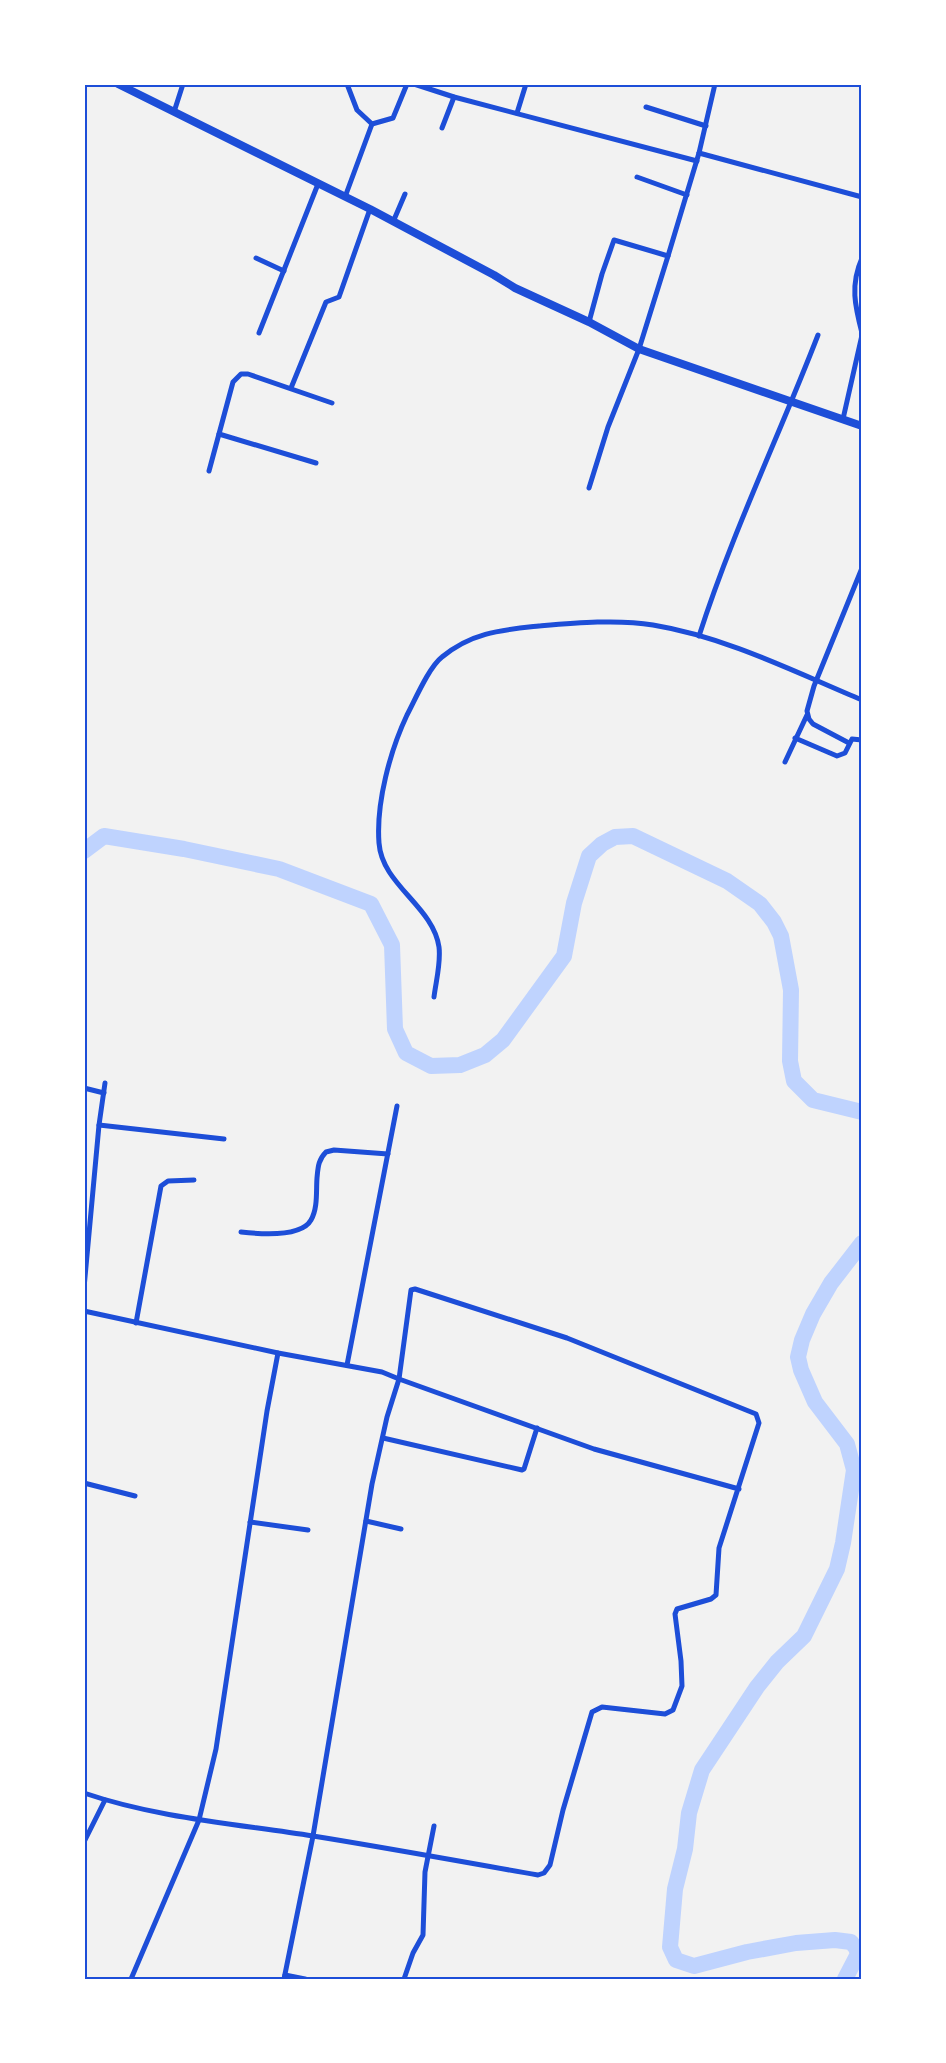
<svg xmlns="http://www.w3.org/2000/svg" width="946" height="2063" font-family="Karla,sans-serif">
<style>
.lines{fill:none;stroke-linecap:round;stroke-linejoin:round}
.river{stroke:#bfd3fe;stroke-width:16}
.minor{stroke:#1d4ed8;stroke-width:5}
.primary{stroke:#1d4ed8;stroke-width:8}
.neatline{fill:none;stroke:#1d4ed8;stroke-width:2}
</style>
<rect width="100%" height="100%" fill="#f2f2f2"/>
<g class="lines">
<g class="river">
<path d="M84,851L104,836L184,849L279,869L371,904L392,945L395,1029L406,1053L431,1066L460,1065L485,1055L503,1040L564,956L574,903L589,856L602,844L615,837L633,836L727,881L760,904L774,922L781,936L791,990L790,1061L794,1081L813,1100L862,1112"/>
<path d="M845,1979L858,1954L856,1948L851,1942L835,1940L796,1943L747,1952L694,1966L676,1960L670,1947L675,1889L685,1849L689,1813L702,1770L757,1687L777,1662L804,1636L837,1569L843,1543L854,1470L847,1444L815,1402L801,1370L798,1357L802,1340L813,1314L831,1283L862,1243"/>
</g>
<g class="minor">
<path d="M414,84L454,97L697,161"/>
<path d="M646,107L706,126"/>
<path d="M174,112L183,84"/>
<path d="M517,113L526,84"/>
<path d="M372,124L393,118L407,84"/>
<path d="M442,128L454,97"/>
<path d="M699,153L862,197"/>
<path d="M637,177L687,195"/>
<path d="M345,197L372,124L357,110L347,84"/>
<path d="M393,222L405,194"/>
<path d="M256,258L284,271"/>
<path d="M862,258C850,285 855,306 862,333"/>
<path d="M589,322L602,274L614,240L668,256"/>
<path d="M259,333L318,184"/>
<path d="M291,388L326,302L339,297L370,209"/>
<path d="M843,419L862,335"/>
<path d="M219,434L316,463"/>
<path d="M209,471L233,382L241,374H248L332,403"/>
<path d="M589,488L608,427L639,349L668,256L699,153L715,84"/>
<path d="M699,636C732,533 779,436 818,335"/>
<path d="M795,738L837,756L845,753L852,739L862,740"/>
<path d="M849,743L813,724L809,719L807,711L814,686L862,568"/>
<path d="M785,762L807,715"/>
<path d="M434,997C436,981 441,963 439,947C433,906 382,885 379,843C376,803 390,751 407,715C415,700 429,667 442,657C472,632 502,630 539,626C574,623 618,619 653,625C726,637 795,672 862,700"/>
<path d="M84,1088L104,1093"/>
<path d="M99,1125L224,1139"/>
<path d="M241,1232C259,1234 301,1238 311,1220C318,1208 316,1191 317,1178C318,1168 318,1160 326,1152L334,1150L388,1154"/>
<path d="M84,1288L99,1125L105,1083"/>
<path d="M84,1311L278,1353L382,1372L399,1379L387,1417L372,1484L313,1836L284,1979"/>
<path d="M136,1323L161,1186L168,1181L194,1180"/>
<path d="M347,1365L397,1106"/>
<path d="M383,1438L522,1470L524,1469L537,1428"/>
<path d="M84,1483L135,1496"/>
<path d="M366,1521L401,1529"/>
<path d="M250,1522L308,1530"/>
<path d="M84,1793C157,1818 237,1824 313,1836C388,1848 463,1862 538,1875L544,1873L550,1865L563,1810L592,1712L602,1707L665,1714L673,1710L682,1686L681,1661L675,1614L677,1609L711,1599L716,1595L719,1548L759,1423L756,1414L567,1338L415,1289L411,1290L399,1379L594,1449L739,1489"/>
<path d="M84,1842L105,1800"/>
<path d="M285,1975L305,1979"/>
<path d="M131,1979L199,1820L216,1749L267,1411L278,1353"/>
<path d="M404,1979L413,1953L423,1935L425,1872L434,1826"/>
</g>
<path class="primary" d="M118,84L370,209L494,275L515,288L589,322L639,349L862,426"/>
</g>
<rect width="946" height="2063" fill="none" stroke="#ffffff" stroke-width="171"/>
<rect x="86" y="86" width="774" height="1892" class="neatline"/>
</svg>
